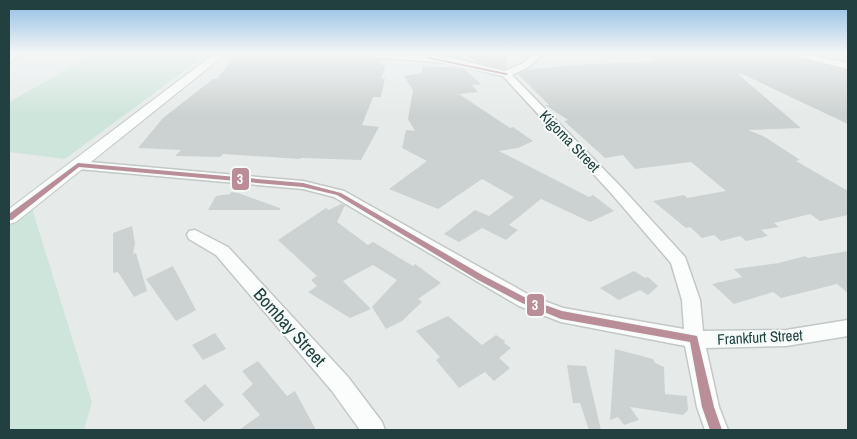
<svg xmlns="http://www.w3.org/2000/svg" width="857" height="439" font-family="'Archivo Narrow',sans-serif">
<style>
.green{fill:#cee5db}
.building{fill:#ccd2d1}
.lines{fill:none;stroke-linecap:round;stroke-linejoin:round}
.minor-casing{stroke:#c3c8c7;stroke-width:3}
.tertiary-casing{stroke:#c3c8c7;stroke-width:2}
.minor{fill:#fbfcfc;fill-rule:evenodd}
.tertiary{fill:#fbfcfc;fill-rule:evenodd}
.bus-1-casing{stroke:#f4faf8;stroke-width:3}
.bus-1{fill:#b98e98;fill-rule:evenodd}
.labels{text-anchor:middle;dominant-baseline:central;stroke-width:4;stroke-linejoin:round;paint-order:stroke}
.street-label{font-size:15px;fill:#21403f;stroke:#f4faf8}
.near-street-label{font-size:18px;fill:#21403f;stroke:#f4faf8}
.line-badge{stroke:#f4faf8;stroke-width:2}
.badge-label{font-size:14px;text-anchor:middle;font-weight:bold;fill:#fff}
</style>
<rect width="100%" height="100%" fill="#e6ebea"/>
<g class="green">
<path d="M96,53H208L65,159L9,152V102Z"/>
<path d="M30,202L92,402L84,430H9V218Z"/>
</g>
<g class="building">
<path d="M463,53H507V68L505,69L477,62Z"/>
<path d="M642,53H781L848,71V124L740,73L739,75L801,128L748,130L765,137L800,160L796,161L848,191V215L820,221L810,214L774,223L779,227L761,230L768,236L746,241L740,236L721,241L714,235L702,238L690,227L686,228L653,201L684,195L687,198L726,191L691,162L635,169L623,155L605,158L564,121L568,120L545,105H549L518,74L527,70L571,65L657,61Z"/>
<path d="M240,55H273L272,56L296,58L320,55L343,56L381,60L380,65H386L381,79L385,78L381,97H373L362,125L379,127L361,160L301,158L300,159L223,154L220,157L175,156L181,150L138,148L163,118L213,79H217L233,59H237Z"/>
<path d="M422,66L463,68L481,84L472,85L478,92L459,94L510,128L513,127L533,141L518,148L499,151L589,197L593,195L614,211L590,222L541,199L509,225L518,230L506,240L482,228L459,242L444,234L475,210L489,216L514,197L482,179L438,209L389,189L427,161L402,148L406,130L415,131L408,119L413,90L404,76L422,73Z"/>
<path d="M231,192L238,193L280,208V210H208L216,196L230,194Z"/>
<path d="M341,204L345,205L337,222L368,245L373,242L413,266L415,264L441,283L418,299L422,302L402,321L386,329L372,307L397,280L373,265L343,281L371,309L350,318L308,292L317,286L311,280L317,276L278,240L326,208L329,210Z"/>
<path d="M132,226L135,243L133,254L136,253L147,291L134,297L118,272L113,273V233Z"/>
<path d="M848,251V293L837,284L781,298L773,292L734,304L712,284L742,277L734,269L779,263L805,256L808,258Z"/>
<path d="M173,266L196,310L176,321L146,279Z"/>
<path d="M634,271L645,278L648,277L658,286L648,295L640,290L619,300L600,288Z"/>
<path d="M448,316L482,345L496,335L505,341L504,343L511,348L499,358L510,368L494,381L485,372L459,388L436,360L440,357L416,331Z"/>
<path d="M215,333L226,349L203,360L192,345Z"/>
<path d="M615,349L653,359L655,363L664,367L665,394L687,396L688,410L683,415L630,407L639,420L624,425L618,417L610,420Z"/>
<path d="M258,361L287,396L295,391L316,430H239L260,415L242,394L253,384L242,371Z"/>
<path d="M567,365L586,366L601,430H589L580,403H573Z"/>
<path d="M205,384L224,405L204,422L184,401Z"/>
</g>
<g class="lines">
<defs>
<g id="minor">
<path d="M14,53H25L9,62V56Z"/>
<path d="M354,53H393L449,57L505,71L523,63L535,53H544L529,67L512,75L621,187L685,257L700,300L703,331L786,330L848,320V336L786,346L706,348L719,407L728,430H705L697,407L685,346L561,322L519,306L334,197L303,189L78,169L72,165L78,161L303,181L344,191L531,296L563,308L684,329L682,300L671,263L611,193L503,76L449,63L358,56Z"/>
<path d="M783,53H800L848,63V69Z"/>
<path d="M195,230L228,247L348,377L382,422L385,430H360L332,391L216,255L189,239L187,235L189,231Z"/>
</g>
<path id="tertiary" d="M215,53H227L16,222L9,224V209Z"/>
</defs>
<use href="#minor" class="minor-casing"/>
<use href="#tertiary" class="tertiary-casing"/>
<use href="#minor" class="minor"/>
<use href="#tertiary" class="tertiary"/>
<defs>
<g id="bus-1">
<path d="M428,57L506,73L508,74L506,75L430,59H428Z"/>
<path d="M78,163L303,183L341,193L484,276L528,299L562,311L697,336L714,407L722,430H710L702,407L690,342L561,319L522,303L478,280L337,195L303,187L79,167L12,220H9V214Z"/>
</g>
</defs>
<use href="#bus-1" class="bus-1-casing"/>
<use href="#bus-1" class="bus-1"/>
</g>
<linearGradient id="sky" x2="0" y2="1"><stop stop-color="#8dbce3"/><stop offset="0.46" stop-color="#f4f6f6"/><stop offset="1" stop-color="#f4f6f6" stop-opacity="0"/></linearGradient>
<rect width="857" height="115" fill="url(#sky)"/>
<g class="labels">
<g class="street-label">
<text transform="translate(570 141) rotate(46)">Kigoma Street</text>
<text transform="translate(760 337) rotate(-3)">Frankfurt Street</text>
</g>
<g class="near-street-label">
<text transform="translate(290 327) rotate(48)">Bombay Street</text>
</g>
</g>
<g class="line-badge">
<rect x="231" y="167" width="19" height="24" rx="5" fill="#b98e98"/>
<rect x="526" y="293" width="19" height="24" rx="5" fill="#b98e98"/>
</g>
<g class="badge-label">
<text x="240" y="184">3</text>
<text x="535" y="310">3</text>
</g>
<rect width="857" height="439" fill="none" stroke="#21403f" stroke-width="20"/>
</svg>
